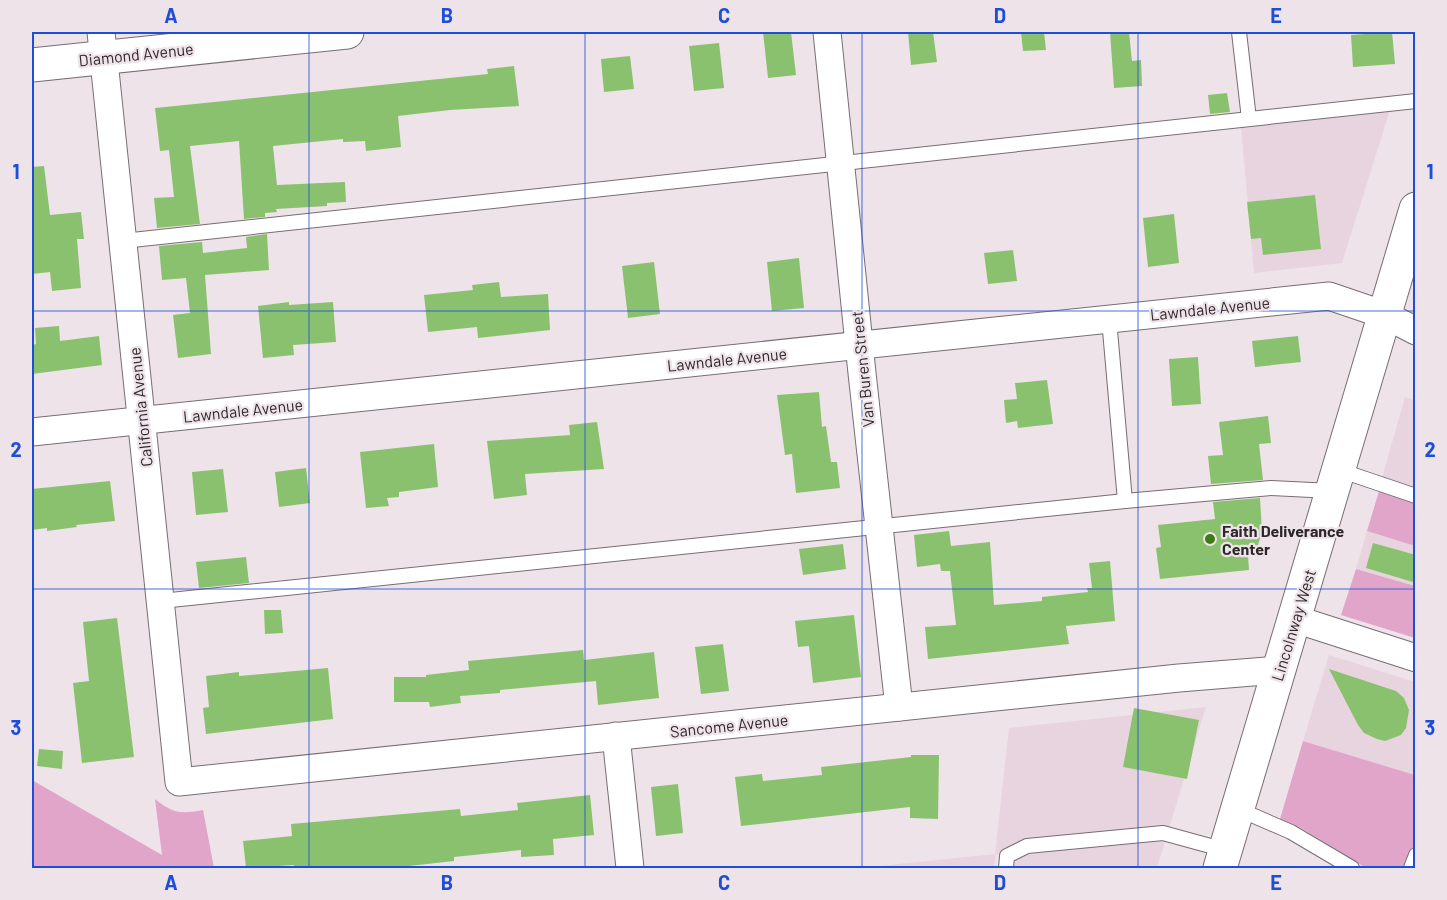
<svg xmlns="http://www.w3.org/2000/svg" width="1447" height="900" font-family="Barlow,sans-serif">
<style>
.built{fill:#e7d4df}
.green{fill:#e2a5ca}
.building{fill:#8ac16e}
.lines{fill:none;stroke-linecap:round;stroke-linejoin:round}
.lane-casing{stroke:#776d73;stroke-width:16}
.street-casing{stroke:#776d73;stroke-width:29}
.secondary-casing{stroke:#776d73;stroke-width:35}
.primary-casing{stroke:#776d73;stroke-width:35}
.lane{stroke:#fff;stroke-width:14}
.street{stroke:#fff;stroke-width:27}
.secondary{stroke:#fff;stroke-width:33}
.primary{stroke:#fff;stroke-width:33}
.grid{fill:none;stroke:#1d4ed8;stroke-width:1.5;stroke-opacity:0.55}
.poi-dot{fill:#407b15;stroke:#efe3ea;stroke-width:2}
.labels{text-anchor:middle;dominant-baseline:central;stroke-width:4.5;stroke-linejoin:round;paint-order:stroke}
.street-label{font-size:16px;fill:#2c282a;stroke:#efe3ea}
.poi-label{font-size:16px;font-weight:bold;fill:#2c282a;stroke:#efe3ea;text-anchor:start}
.neatline{fill:none;stroke:#1d4ed8;stroke-width:2}
.grid-label{font-size:20px;text-anchor:middle;font-weight:bold;fill:#1d4ed8}
</style>
<rect width="100%" height="100%" fill="#efe3ea"/>
<g class="built">
<path d="M1390,110L1342,263L1254,273L1241,127Z"/>
<path d="M1405,397L1415,400V489L1382,478Z"/>
<path d="M1367,531L1415,546V586L1356,569Z"/>
<path d="M1329,655L1415,682V775L1303,741Z"/>
<path d="M1206,707L1157,868H1012L1014,857L996,854L994,868H859L995,854L1009,728Z"/>
</g>
<g class="green">
<path d="M1379,491L1415,501V546L1367,531Z"/>
<path d="M1356,569L1415,586V638L1341,615Z"/>
<path d="M1303,741L1415,775V861L1402,868H1366L1301,828L1280,819Z"/>
<path d="M32,780L162,855L155,799C174,814 180,814 203,810L214,868H32Z"/>
</g>
<g class="building">
<path d="M763,32H791L796,75L768,78Z"/>
<path d="M908,32H933L937,62L911,65Z"/>
<path d="M1021,32H1044L1046,50L1023,51Z"/>
<path d="M1110,32H1129L1132,61L1141,60L1142,86L1114,88Z"/>
<path d="M1392,32L1395,64L1353,67L1351,35Z"/>
<path d="M719,43L724,88L694,91L689,46Z"/>
<path d="M630,56L634,89L604,92L601,59Z"/>
<path d="M514,66L519,106L450,110L398,116L401,147L366,151L365,141L343,142V139L273,146L277,185L345,182L346,202L327,203V206L276,209L277,212L265,213V217L244,219L239,141L190,146L200,224L157,228L154,198L174,197L169,150L160,151L155,108L488,74L487,69Z"/>
<path d="M1227,93L1230,112L1210,114L1208,95Z"/>
<path d="M44,166L50,215L81,212L84,239H77L81,288L52,291L50,272L32,274V167Z"/>
<path d="M1315,195L1321,249L1263,255L1261,238L1251,239L1247,202Z"/>
<path d="M1174,214L1179,263L1148,267L1143,218Z"/>
<path d="M267,234L269,270L205,275L211,354L178,358L173,315L190,313L186,278L162,280L159,246L202,242L203,253L247,248L246,237Z"/>
<path d="M1013,250L1017,281L988,284L984,253Z"/>
<path d="M799,258L804,308L772,311L767,262Z"/>
<path d="M654,262L660,314L628,318L622,266Z"/>
<path d="M499,282L501,297L548,294L550,330L478,338L477,327L428,332L424,295L473,290L472,285Z"/>
<path d="M289,302V305L333,302L336,342L293,345L294,355L263,358L258,306Z"/>
<path d="M59,326L60,341L99,336L102,365L32,374V345L36,344L35,328Z"/>
<path d="M1298,336L1301,362L1255,367L1252,341Z"/>
<path d="M1198,357L1201,404L1172,406L1169,359Z"/>
<path d="M1047,380L1053,424L1018,428L1017,421L1006,423L1004,400L1017,399L1015,383Z"/>
<path d="M819,392L822,427L826,426L831,462H837L840,488L796,493L792,454L785,455L777,395Z"/>
<path d="M1268,416L1271,443L1259,444L1263,480L1211,484L1208,456L1223,455L1219,422Z"/>
<path d="M597,422L604,469L525,474L527,495L494,499L487,441L570,435L569,425Z"/>
<path d="M434,444L438,487L399,492V497L387,498L389,506L366,508L360,452Z"/>
<path d="M306,468L310,503L279,507L275,472Z"/>
<path d="M223,469L228,512L196,515L192,472Z"/>
<path d="M110,481L115,521L76,525L77,527L47,531V528L32,530V489Z"/>
<path d="M1260,498L1262,532L1255,555H1248L1249,570L1160,579L1156,548L1161,547L1158,525L1215,519L1213,502Z"/>
<path d="M949,531L951,546L990,542L994,605L1042,601V597L1088,592L1087,588H1092L1089,563L1110,561L1115,621L1066,626L1069,644L928,659L925,627L956,625L950,571H941L940,564L917,567L914,535Z"/>
<path d="M1373,543L1416,555V583L1366,568Z"/>
<path d="M843,544L846,569L803,575L799,549Z"/>
<path d="M246,557L249,583L199,588L196,562Z"/>
<path d="M264,610H281L283,633L265,634Z"/>
<path d="M854,615L861,677L813,683L809,646L798,647L795,621Z"/>
<path d="M117,618L134,757L82,763L73,683L89,681L83,622Z"/>
<path d="M723,644L729,691L701,694L695,647Z"/>
<path d="M583,650L584,660L654,652L659,698L598,705L596,681L500,690V693L460,696L461,703L430,707L429,702H394V677H426V675L469,670L468,661Z"/>
<path d="M328,668L333,719L206,734L203,708L209,707L206,676L239,672V676Z"/>
<path d="M1329,669L1396,691L1404,698L1409,710L1406,728L1401,735L1385,741L1377,739L1364,733L1358,725Z"/>
<path d="M1134,708L1199,720L1187,779L1123,767Z"/>
<path d="M39,749L63,751L62,769L37,766Z"/>
<path d="M911,755H939L938,819L910,818V807L741,826L735,777L762,774L763,781L822,775L821,767L911,757Z"/>
<path d="M678,784L683,833L656,836L651,787Z"/>
<path d="M590,795L594,835L553,839L554,855L521,857V850L454,857V861L391,868V867L373,868H295L294,865L246,868L243,841L292,836L291,824L460,809L461,816L518,810L517,803Z"/>
</g>
<g class="lines">
<defs>
<g id="lane">
<path d="M1239,32L1249,119"/>
<path d="M123,241L1416,101"/>
<path d="M1109,319L1125,501"/>
<path d="M1339,470L1416,496"/>
<path d="M161,601L1125,501L1271,488L1332,491"/>
<path d="M1238,809L1291,832L1352,868"/>
<path d="M1006,868L1007,856L1027,846L1163,833L1225,850"/>
<path d="M1411,868L1416,855"/>
</g>
<g id="street">
<path d="M101,32L179,782L1179,678L1279,670"/>
<path d="M827,32L862,373L899,707"/>
<path d="M32,432L1329,296L1385,315L1416,331"/>
<path d="M1295,619L1416,658"/>
<path d="M616,736L630,868"/>
</g>
<path id="secondary" d="M32,65L347,32"/>
<path id="primary" d="M1220,868L1416,209"/>
</defs>
<use href="#lane" class="lane-casing"/>
<use href="#street" class="street-casing"/>
<use href="#secondary" class="secondary-casing"/>
<use href="#primary" class="primary-casing"/>
<use href="#lane" class="lane"/>
<use href="#street" class="street"/>
<use href="#secondary" class="secondary"/>
<use href="#primary" class="primary"/>
</g>
<path class="grid" d="M309,32V868M585,32V868M862,32V868M1138,32V868M32,311H1416M32,589H1416"/>
<circle class="poi-dot" cx="1210" cy="539" r="6"/>
<g class="labels">
<g class="street-label">
<text transform="translate(136 54) rotate(-6)">Diamond Avenue</text>
<text transform="translate(1210 308) rotate(-6)">Lawndale Avenue</text>
<text transform="translate(727 359) rotate(-6)">Lawndale Avenue</text>
<text transform="translate(862 369) rotate(-96)">Van Buren Street</text>
<text transform="translate(140 407) rotate(-96)">California Avenue</text>
<text transform="translate(243 410) rotate(-6)">Lawndale Avenue</text>
<text transform="translate(1293 625) rotate(-73)">Lincolnway West</text>
<text transform="translate(729 725) rotate(-6)">Sancome Avenue</text>
</g>
<g class="poi-label">
<text x="1222" y="530">Faith Deliverance<tspan x="1222" dy="18">Center</tspan></text>
</g>
</g>
<rect width="1447" height="900" fill="none" stroke="#efe3ea" stroke-width="66"/>
<rect x="33" y="33" width="1381" height="834" class="neatline"/>
<g class="grid-label">
<text x="171" y="23">A</text>
<text x="447" y="23">B</text>
<text x="724" y="23">C</text>
<text x="1000" y="23">D</text>
<text x="1276" y="23">E</text>
<text x="16" y="179">1</text>
<text x="1430" y="179">1</text>
<text x="16" y="457">2</text>
<text x="1430" y="457">2</text>
<text x="16" y="735">3</text>
<text x="1430" y="735">3</text>
<text x="171" y="890">A</text>
<text x="447" y="890">B</text>
<text x="724" y="890">C</text>
<text x="1000" y="890">D</text>
<text x="1276" y="890">E</text>
</g>
</svg>
